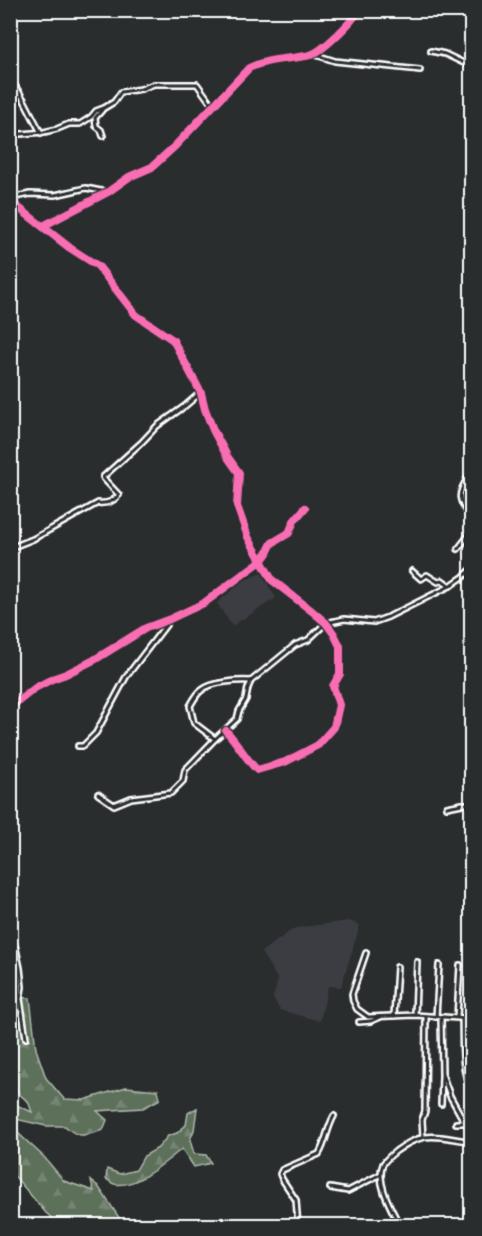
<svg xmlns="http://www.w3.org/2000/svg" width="482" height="1236" font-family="'Indie Flower',sans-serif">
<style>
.built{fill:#3b3e43}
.forest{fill:url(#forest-firs);stroke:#aeb8ac;stroke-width:1.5}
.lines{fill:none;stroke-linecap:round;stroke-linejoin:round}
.minor-casing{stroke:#fff;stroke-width:8}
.primary-casing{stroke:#fff;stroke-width:9}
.minor{stroke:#2a2d2e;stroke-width:3}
.primary{stroke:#746a5a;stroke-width:4.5}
.cycleway-casing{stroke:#2a2d2e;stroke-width:11}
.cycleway{stroke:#f96db3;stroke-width:8}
</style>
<defs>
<pattern id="forest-firs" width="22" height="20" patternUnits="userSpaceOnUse" patternTransform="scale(1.5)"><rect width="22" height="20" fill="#5d705a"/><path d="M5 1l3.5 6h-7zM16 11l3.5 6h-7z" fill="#758573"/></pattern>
</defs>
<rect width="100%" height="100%" fill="#2a2d2e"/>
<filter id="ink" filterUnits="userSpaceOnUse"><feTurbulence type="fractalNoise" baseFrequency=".0167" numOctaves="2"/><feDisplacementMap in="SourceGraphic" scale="12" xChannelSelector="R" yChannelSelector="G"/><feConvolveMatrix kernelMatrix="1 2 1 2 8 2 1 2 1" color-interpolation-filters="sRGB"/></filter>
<g filter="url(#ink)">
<g class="built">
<path d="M261,573L276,598L232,626L217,603L243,581Z"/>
<path d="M349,921L360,925L341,987L328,986L320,1021L280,1010L273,998L278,980L261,952L295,928Z"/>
</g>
<g class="forest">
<path d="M11,997L30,998L36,1049L46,1078L64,1099L84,1100L126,1087L158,1090L160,1099L143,1108L97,1111L107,1120L103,1130C85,1135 80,1140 65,1126H46L11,1118L10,1096L14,1104L32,1112L28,1101C17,1095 19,1090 11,1083V1064L15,1062L11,1058Z"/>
<path d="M197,1108L194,1130L190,1140L194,1154L206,1155L211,1163L194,1167L182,1149C166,1161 136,1189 114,1184C113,1184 108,1180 106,1179L107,1169L120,1174L136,1170L144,1156L158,1148L168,1136L177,1133L186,1125L188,1113Z"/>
<path d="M10,1123L15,1126L19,1134L44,1157L64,1181L94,1191L91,1181L98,1186L124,1225H60L46,1213L11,1172Z"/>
</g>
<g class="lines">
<defs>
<g id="minor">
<path d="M431,51L445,54L472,67"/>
<path d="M313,54L335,61L420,70"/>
<path d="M10,78L24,100L41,133"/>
<path d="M102,110L95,118L96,126L101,130L103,136"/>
<path d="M10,135L44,132L57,129L69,124H80L91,117L96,111L104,108L114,102L121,92L141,89L154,84H197L213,106"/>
<path d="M10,198L30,194L55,195L86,188L106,192"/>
<path d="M10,201L70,248L98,266L136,315L173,340L201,393L205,409L213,430L227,456L239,473L237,506L248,537L272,580L312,611L326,623L334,634L340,646V674L333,686L339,705L334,727L318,745L285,762L257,770C245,758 238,743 226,731"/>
<path d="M43,226L108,192L129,177L152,167L175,146L249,68C268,58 289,60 310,55C322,52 352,22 359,10"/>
<path d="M472,470C459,494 454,496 472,519"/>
<path d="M10,548L33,539L98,503C106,504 113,502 119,495L104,479L103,477L142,442L157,426L185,406L200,393"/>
<path d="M458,549L472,531"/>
<path d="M412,571L421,579L427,575L438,582L442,580L450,586"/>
<path d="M10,708L35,688L52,679L66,674L94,660L146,628L170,619L204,603L261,561L267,553L272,543L289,533L294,521L305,508"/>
<path d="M215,739L194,723L190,706C193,701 197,693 202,690C211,682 239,680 251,681"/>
<path d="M78,746H83L96,733L126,677L169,621"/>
<path d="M98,794L114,805L131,798L171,793L183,781L185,770L215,739L237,719L239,711L246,699L248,688L251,681L295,645L308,640L326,623L344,619L374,622L388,617L450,586L463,577L472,569"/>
<path d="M447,807L462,804H472"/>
<path d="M10,933L16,949L20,968L22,987L20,999L26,1038"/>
<path d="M366,953L352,994L353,1001L357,1009L368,1017L415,1015L472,1019"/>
<path d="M415,1015L417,962"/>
<path d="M394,1016L397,967"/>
<path d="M436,1017L439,965"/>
<path d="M441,1017L442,1074L450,1096L465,1123H456"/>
<path d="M457,1017L460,965"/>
<path d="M462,1018C463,1042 460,1070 472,1093"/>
<path d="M359,1022L371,1021L380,1017"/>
<path d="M441,1104L442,1076"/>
<path d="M465,1123L472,1124"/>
<path d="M423,1137L422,1120L425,1111L426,1016"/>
<path d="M330,1188L348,1191L381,1174"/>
<path d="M298,1226L296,1200L282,1179L280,1174L282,1170L319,1154C326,1142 327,1128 334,1116"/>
<path d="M400,1226C392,1210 375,1182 383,1164C386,1159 391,1155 396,1151C404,1145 415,1139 425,1137C440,1134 457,1141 472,1141"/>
</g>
<path id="primary" d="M472,1033L470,1044L472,1067"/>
</defs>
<use href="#minor" class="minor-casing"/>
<use href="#primary" class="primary-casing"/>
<use href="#minor" class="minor"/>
<use href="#primary" class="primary"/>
<defs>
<g id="cycleway">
<path d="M10,201L70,248L98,266L136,315L173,340L201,393L205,409L213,430L227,456L239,473L237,506L248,537L272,580L312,611L326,623L334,634L340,646V674L333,686L339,705L334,727L318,745L285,762L257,770C245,758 238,743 226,731"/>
<path d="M43,226L108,192L129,177L152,167L175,146L249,68C268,58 289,60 310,55C322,52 352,22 359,10"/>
<path d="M10,708L35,688L52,679L66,674L94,660L146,628L170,619L204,603L261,561L267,553L272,543L289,533L294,521L305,508"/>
</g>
</defs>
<use href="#cycleway" class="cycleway-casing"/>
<use href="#cycleway" class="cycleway"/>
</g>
</g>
<rect width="482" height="1236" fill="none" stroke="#2a2d2e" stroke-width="36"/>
<rect x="18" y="18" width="446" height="1200" fill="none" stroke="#fff" stroke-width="2" filter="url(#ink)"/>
</svg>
